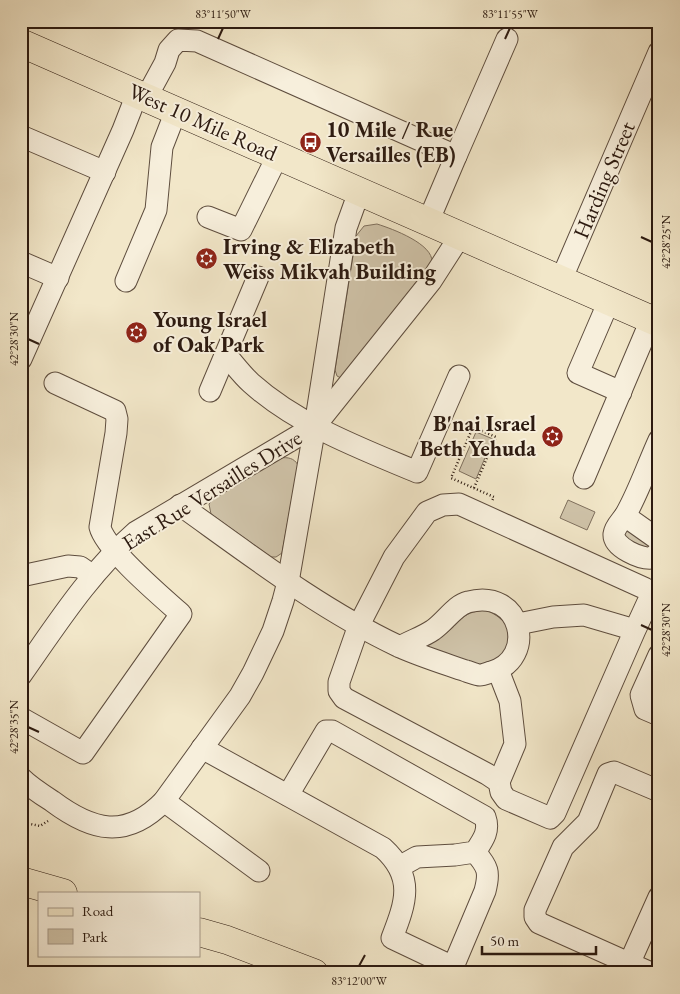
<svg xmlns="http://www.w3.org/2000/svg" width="680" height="994" font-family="'EB Garamond',serif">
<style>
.green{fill:#d0c4aa;stroke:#7e6f5d}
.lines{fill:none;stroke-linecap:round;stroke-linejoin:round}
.minor-casing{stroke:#5e4d3e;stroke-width:23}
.major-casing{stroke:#2c1a10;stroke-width:29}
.highway-casing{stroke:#2c1a10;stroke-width:29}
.path{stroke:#2c1a10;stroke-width:2.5;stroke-dasharray:1 2.5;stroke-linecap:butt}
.minor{stroke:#f7efdc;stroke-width:21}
.major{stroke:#f2e7c9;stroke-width:28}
.highway{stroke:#f2e7c9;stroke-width:28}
.ticks{fill:none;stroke:#2c1a10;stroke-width:2}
.labels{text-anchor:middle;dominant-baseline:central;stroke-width:4;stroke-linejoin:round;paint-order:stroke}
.street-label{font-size:22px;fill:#2c1a10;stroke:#f7efdc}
.poi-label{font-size:22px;font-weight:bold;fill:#2c1a10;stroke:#f7efdc;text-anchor:start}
.neatline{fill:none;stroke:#2c1a10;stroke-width:2}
.ticks-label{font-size:12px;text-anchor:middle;fill:#2c1a10}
</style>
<rect width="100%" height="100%" fill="#f2e7c9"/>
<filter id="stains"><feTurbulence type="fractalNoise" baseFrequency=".004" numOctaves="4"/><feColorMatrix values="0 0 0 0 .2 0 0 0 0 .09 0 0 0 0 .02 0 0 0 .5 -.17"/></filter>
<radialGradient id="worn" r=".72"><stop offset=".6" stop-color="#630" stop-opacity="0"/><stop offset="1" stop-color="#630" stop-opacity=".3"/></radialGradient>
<g class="green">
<path d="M377,224C393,229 433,244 432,262L341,378L337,376L335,370L355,243L356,236L364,226Z"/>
<path d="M476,432L493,439L476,479L459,471Z"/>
<path d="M280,458C288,457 294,458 298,465L282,553L276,557H271L211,514L209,504L216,496Z"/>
<path d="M568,500L595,512L587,530L560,518Z"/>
<path d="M628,528L653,549L626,544L622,532Z"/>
<path d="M486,610C509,621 511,628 506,652L484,667L421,646C429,643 436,640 443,635C462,623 459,612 486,610Z"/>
</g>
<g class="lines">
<defs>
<g id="minor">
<path d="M146,98L165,63L169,50L178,40L197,41L456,156L428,222"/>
<path d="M21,136L105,172"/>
<path d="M456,156L507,39"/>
<path d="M208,217L241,230L278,155"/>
<path d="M21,262L58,278"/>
<path d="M561,280L659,52"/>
<path d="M126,281L156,210L162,147L176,111"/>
<path d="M609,301L578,373L621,392"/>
<path d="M226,355C234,364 242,375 251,383C298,425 360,448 417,472L459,376"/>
<path d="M21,359L123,130L137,94"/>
<path d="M210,391L258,277"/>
<path d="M659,440C648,464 639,491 626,514C622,521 615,526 614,534C613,547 641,560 653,558L659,551"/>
<path d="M584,478L651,320"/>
<path d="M180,505C250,555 320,609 398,646C420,656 443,663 466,671C470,672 476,675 480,675C483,675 488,673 491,672C538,659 522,587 468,602C455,605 445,622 433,630C423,637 410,641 400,647"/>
<path d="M625,516L659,540"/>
<path d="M21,576L68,566L80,567L93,576"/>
<path d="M518,624L553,617L584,615L635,630L652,593L644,588L459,504L443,505L427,512L394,557L359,625L339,682V691L344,698L487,774L499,782L501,792L506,799L550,818L555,813L635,630"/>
<path d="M659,655L641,695L645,709L659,715"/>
<path d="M498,670L510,701L515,744L499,782"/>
<path d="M21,675C57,624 89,573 136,532L315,426L431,281L460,236"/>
<path d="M21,718L83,753L181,614C162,597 105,549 100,527L116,433L117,419L115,411L55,383"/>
<path d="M202,748L383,848C415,877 406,902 392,938L453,967L485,891C490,872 488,867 475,852"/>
<path d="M21,778C30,787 41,794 52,801C92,831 126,840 164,801L240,696L253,673L273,631L283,601L288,582L315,426L346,228L359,192"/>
<path d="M288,795L326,731H332L485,817C490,831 483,840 475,852L455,855L417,857L399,867"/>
<path d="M164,801L259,871"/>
<path d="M625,973L659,897"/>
<path d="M651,973L539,923L535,917V910L563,847L588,822L608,774L614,772L659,791"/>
</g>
<path id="major" d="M21,43L659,323"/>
<g id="highway">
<path d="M21,881L63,893"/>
<path d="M199,932L227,940L314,973"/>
</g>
</defs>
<use href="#minor" class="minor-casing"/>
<use href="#major" class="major-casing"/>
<use href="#highway" class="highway-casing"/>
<g class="path">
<path d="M474,488L496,437L473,427L451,478L494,497L492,501"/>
<path d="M21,822L40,826L48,821"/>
</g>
<use href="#minor" class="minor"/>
<use href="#major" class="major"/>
<use href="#highway" class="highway"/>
</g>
<path class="ticks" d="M218,39L223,28M505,39L510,28M641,237L652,242M28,339L39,344M641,625L652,630M28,727L39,732M359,966L365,955"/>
<defs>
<symbol id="bus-disc" viewBox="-11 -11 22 22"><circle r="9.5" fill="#8f2418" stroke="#f7efdc"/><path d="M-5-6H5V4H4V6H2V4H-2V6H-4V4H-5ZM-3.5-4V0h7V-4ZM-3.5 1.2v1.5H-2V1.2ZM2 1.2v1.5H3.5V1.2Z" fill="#fff"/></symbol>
<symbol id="synagogue-disc" viewBox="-11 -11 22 22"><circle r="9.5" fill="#8f2418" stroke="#f7efdc"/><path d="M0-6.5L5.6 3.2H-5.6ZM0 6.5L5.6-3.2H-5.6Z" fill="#fff"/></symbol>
</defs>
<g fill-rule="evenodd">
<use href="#bus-disc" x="298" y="130" width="25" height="25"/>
<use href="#synagogue-disc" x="194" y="246" width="25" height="25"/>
<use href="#synagogue-disc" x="124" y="320" width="25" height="25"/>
<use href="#synagogue-disc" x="540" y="424" width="25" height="25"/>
</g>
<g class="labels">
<g class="street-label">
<text transform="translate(203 122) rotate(24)">West 10 Mile Road</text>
<text transform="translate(604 180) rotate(-67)">Harding Street</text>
<text transform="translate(212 490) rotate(-32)">East Rue Versailles Drive</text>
</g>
<g class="poi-label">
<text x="326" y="129">10 Mile / Rue<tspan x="326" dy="25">Versailles (EB)</tspan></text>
<text x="223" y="246">Irving &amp; Elizabeth<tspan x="223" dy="25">Weiss Mikvah Building</tspan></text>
<text x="153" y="319">Young Israel<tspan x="153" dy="25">of Oak Park</tspan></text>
<text x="536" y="423" text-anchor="end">B'nai Israel<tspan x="536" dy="25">Beth Yehuda</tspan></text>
</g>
</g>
<rect width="680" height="994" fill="none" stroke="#f2e7c9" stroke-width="55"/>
<rect x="38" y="892" width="162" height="65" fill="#f7efdc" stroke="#a69a8a"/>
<rect x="48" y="908" width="25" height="8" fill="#f2e7c9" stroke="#a69a8a"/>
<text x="82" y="916" font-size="15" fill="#2c1a10">Road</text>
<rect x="48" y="929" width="25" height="15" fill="#d0c4aa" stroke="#a69a8a"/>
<text x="82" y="942" font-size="15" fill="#2c1a10">Park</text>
<path d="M482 946v8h114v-8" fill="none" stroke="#2c1a10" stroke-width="2.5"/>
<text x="490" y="946" font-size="15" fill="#2c1a10" stroke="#f7efdc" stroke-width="4" paint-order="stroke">50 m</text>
<rect x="28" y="28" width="624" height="938" class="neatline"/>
<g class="ticks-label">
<text x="223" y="18">83°11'50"W</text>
<text x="510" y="18">83°11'55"W</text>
<text transform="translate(666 242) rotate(-90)" y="4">42°28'25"N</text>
<text transform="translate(14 339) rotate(-90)" y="4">42°28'30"N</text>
<text transform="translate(666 630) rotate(-90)" y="4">42°28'30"N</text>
<text transform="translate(14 727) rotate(-90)" y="4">42°28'35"N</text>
<text x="359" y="985">83°12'00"W</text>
</g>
<rect width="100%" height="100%" filter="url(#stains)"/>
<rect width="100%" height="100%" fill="url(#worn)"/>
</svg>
